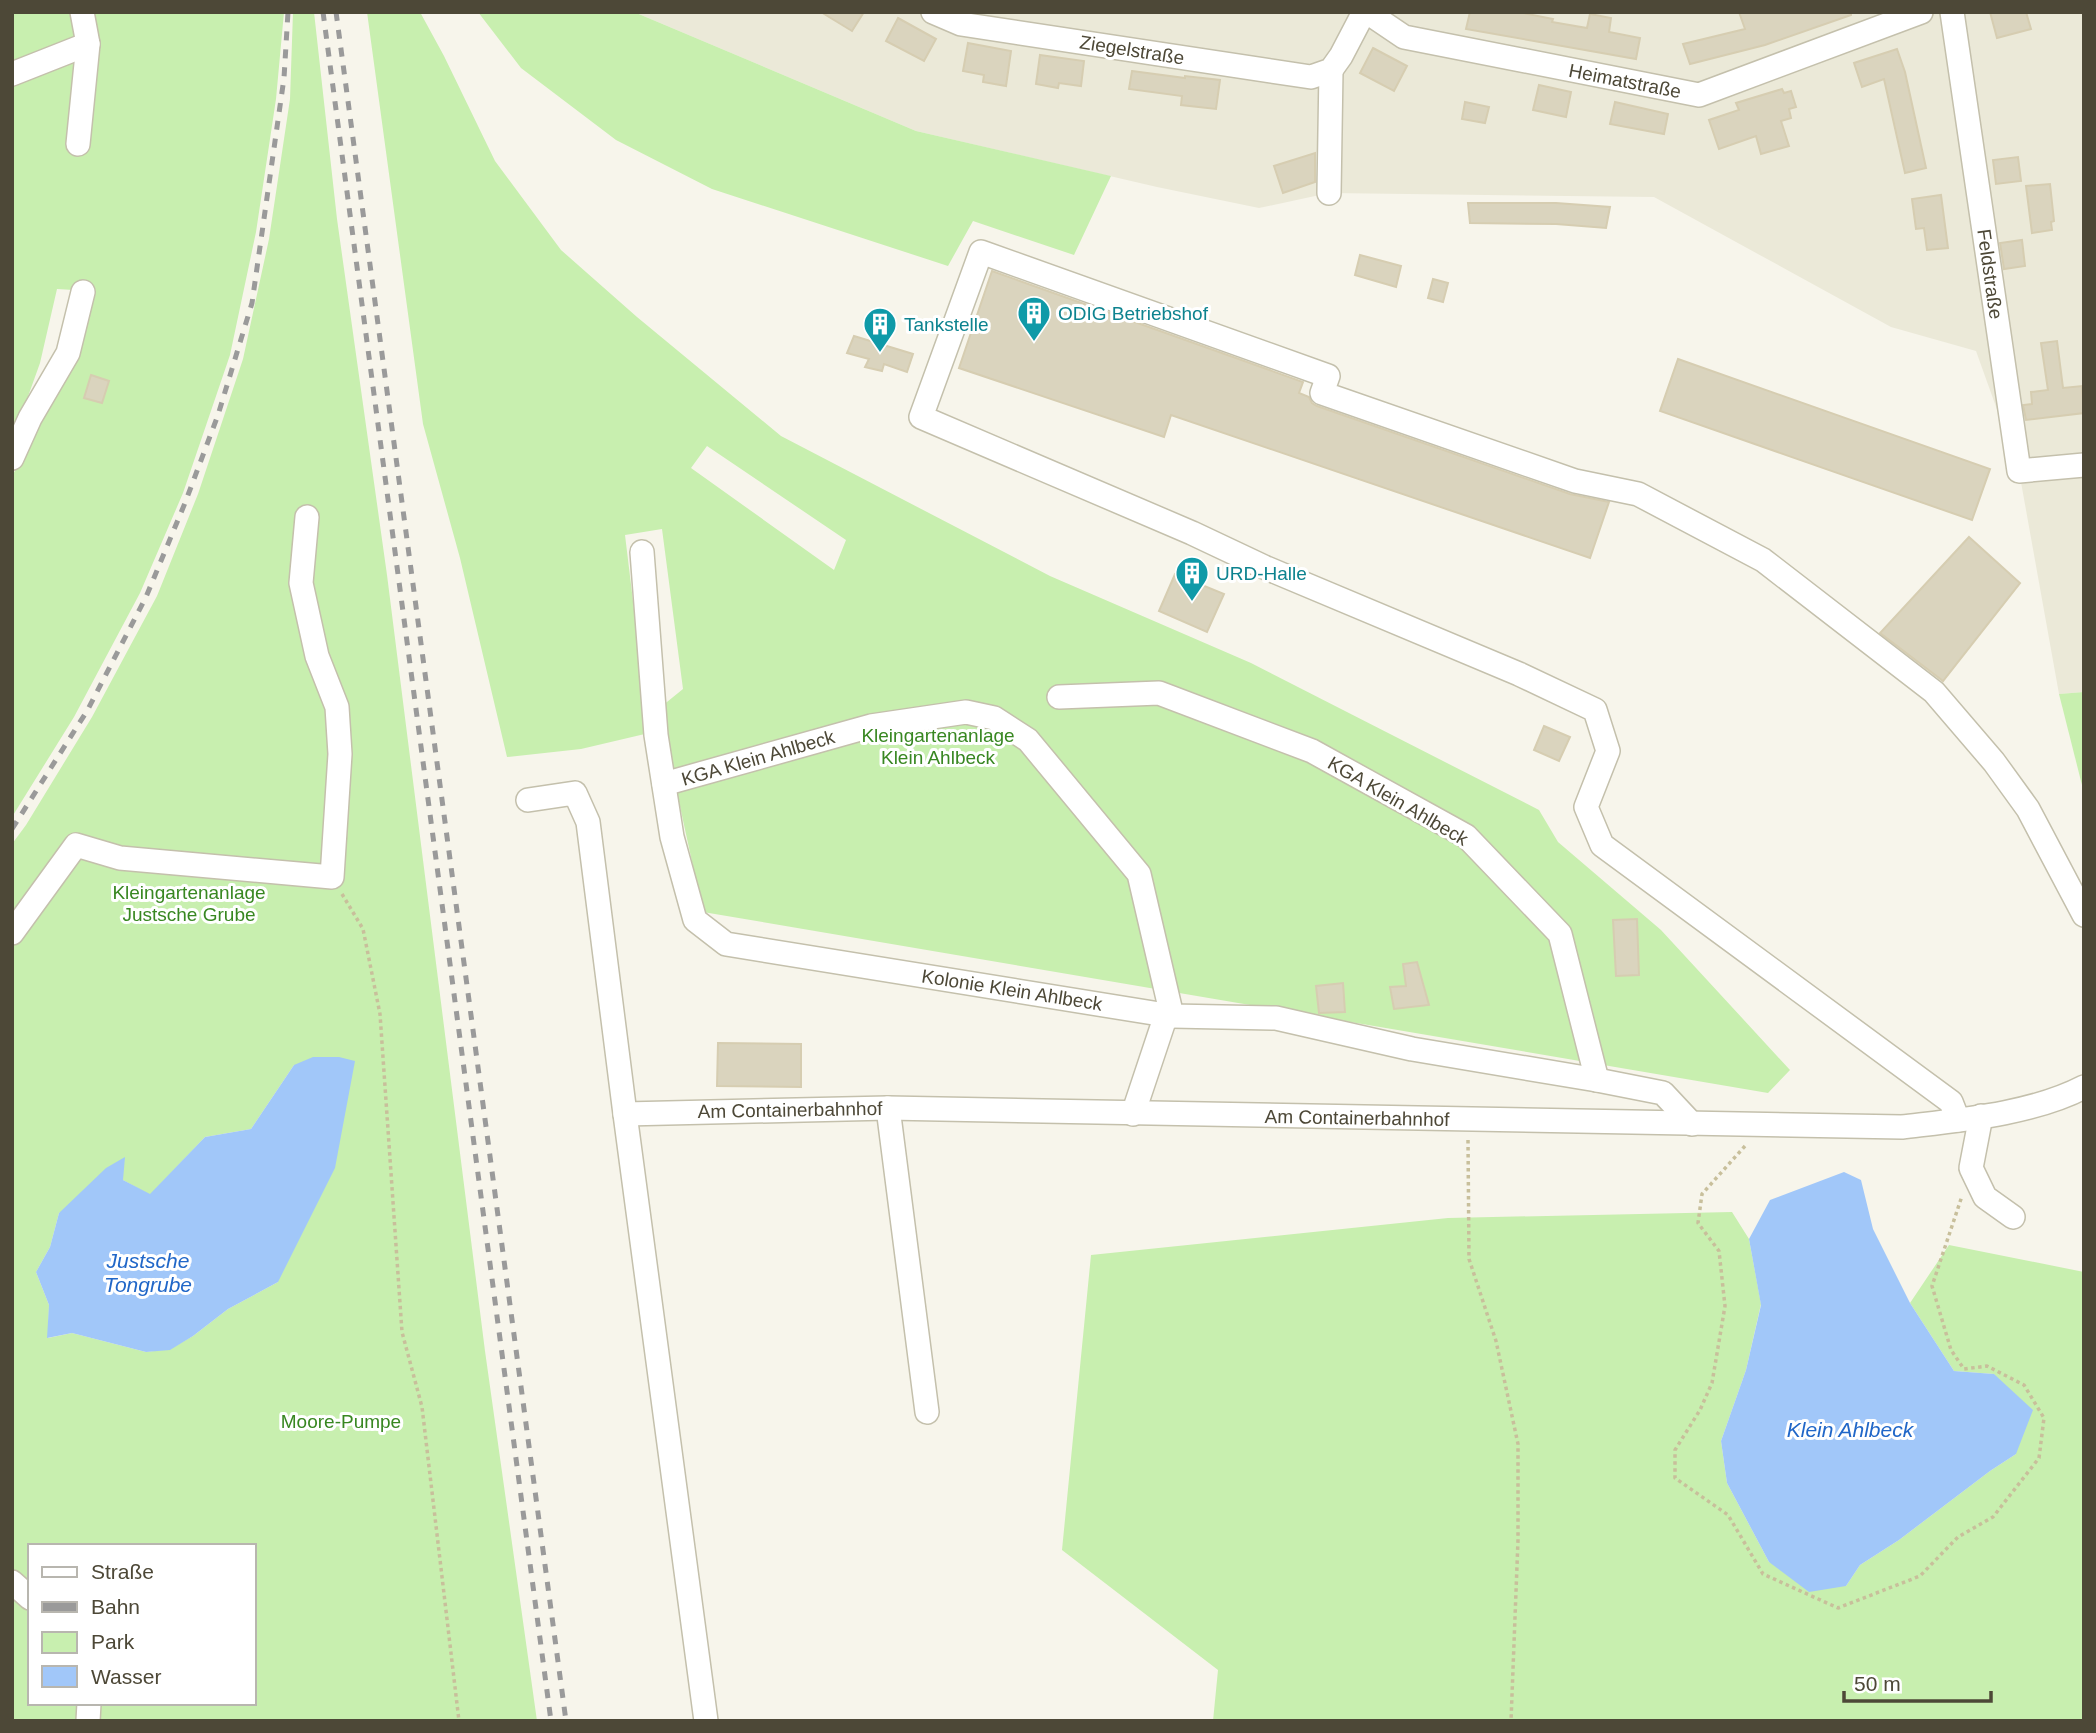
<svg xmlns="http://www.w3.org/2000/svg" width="2096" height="1733" font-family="Arial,sans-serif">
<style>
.residential{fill:#ebe9d8}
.green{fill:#c8efaf;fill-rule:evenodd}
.water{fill:#a1c7f9}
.building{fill:#dad4be;stroke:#d6cdb1;stroke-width:2}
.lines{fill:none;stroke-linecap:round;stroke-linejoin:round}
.minor-casing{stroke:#c4c0ac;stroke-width:26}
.path{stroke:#c8bf9b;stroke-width:3.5;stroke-dasharray:3.5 3.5;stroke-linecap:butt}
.minor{stroke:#fff;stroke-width:23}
.rail{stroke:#9a9a9a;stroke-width:5;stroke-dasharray:9 9;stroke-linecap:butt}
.labels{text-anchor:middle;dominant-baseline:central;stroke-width:6;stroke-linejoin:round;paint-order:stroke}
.street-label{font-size:19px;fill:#4d4837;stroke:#fff}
.culture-label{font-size:19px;fill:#0d838f;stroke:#fff;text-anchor:start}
.park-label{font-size:19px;fill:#388721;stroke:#fff}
.water-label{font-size:21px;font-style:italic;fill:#2167c8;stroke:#fff}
</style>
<rect width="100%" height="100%" fill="#f7f5eb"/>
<path class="residential" d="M634,12H2084V692L2059,694L2019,471L1976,351L1891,327L1654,197L1329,193L1259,208L1157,187L916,131Z"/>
<g class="green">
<path d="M12,12H284L276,99L256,232L230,355L183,493L140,593L74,717L12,817V477L47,402L90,291L57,289L40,363L12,441Z"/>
<path d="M293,12H314L337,219L387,575L485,1351L537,1721H12V844L26,825L92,717L157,596L198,494L243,359L269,239L290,99ZM294,1065L278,1282L228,1309L193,1336L170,1349L146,1352L72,1333L48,1338L49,1305L36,1272L50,1247L59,1213L123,1180L150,1195L205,1137L251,1129ZM30,1546H254V1703H30Z"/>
<path d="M367,12H420L444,56L495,161L561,250L637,317L781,436L1050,576L1251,663L1539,810L1558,842L1661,930L1790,1070L1768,1093L703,912L664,733L662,706L683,689L662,529L625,535L649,733L581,749L507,757L460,558L423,424ZM707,446L846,540L834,570L691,468Z"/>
<path d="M478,12H634L916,131L1111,176L1074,255L973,221L948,266L712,189L616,140L521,68Z"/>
<path d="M2084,692V793L2059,694Z"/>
<path d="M1732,1212L1749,1239L1761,1304L1746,1370L1721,1441L1727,1483L1769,1562L1846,1586L1860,1565L1899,1540L1990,1471L2016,1454L1994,1374L1954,1371L1910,1303L1949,1245L2084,1272V1721H1213L1218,1670L1062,1550L1091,1255L1448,1218Z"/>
</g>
<g class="water">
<path d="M313,1057H339L355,1061L335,1168L278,1282L228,1309L193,1336L170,1350L146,1352L72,1333L47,1338L49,1305L36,1272L50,1247L59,1213L106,1168L125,1157L123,1180L150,1194L205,1137L251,1129L294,1065Z"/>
<path d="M1844,1172L1861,1180L1873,1229L1910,1303L1954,1371L1994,1374L2033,1410L2016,1454L1990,1471L1899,1540L1860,1565L1846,1586L1809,1592L1769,1562L1727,1483L1721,1441L1746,1370L1761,1305L1749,1239L1770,1200Z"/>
</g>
<g class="building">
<path d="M821,12H864L852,31Z"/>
<path d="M1470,12H1518L1553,19L1552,22L1587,28L1590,14L1611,18L1609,32L1640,38L1636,59L1466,29Z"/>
<path d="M1739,12H1851V15L1765,45L1690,64L1683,44L1745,29Z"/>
<path d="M1990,12H2026L2031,29L1997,38Z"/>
<path d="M898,18L936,39L924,61L886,41Z"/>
<path d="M968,43L1011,51L1006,86L983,82L984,75L963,71Z"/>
<path d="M1373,48L1407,66L1394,91L1360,73Z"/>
<path d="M1897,49L1905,72L1926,168L1905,173L1884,79L1862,87L1854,63Z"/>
<path d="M1040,55L1084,61L1081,86L1059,83L1058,88L1036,84Z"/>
<path d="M1132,71L1185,78V76L1220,80L1216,109L1181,105L1182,96L1129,89Z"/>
<path d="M1539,85L1571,92L1566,117L1533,110Z"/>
<path d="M1782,89L1784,93L1791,91L1796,107L1789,109L1791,118L1781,121L1789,146L1761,154L1756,136L1719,149L1709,120L1739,110L1736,103Z"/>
<path d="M1465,102L1489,107L1485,123L1462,119Z"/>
<path d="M1615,102L1668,114L1664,134L1610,124Z"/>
<path d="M1315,153V182L1283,193L1274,166Z"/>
<path d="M2018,157L2021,181L1996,184L1993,160Z"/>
<path d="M2050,184L2054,221L2051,222L2052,230L2032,233L2026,186Z"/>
<path d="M1941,195L1948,248L1927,250L1924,228L1916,229L1912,199Z"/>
<path d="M1468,203H1556L1610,207L1606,228L1556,224L1470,223Z"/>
<path d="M2022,240L2025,266L2004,269L2000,243Z"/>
<path d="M1360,255L1401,266L1396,287L1355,275Z"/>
<path d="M992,271L1303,382L1299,393L1309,397L1312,403L1317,406L1570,494L1609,502L1590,558L1171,415L1164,437L959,368Z"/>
<path d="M1433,279L1448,283L1443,302L1428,298Z"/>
<path d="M854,336L913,354L907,372L884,364L882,371L865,367L869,359L847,353Z"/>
<path d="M2057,341L2063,388L2082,386L2084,413L2026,420L2023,405L2032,404L2031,392L2048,390L2041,343Z"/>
<path d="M1678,359L1990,469L1972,520L1660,411Z"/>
<path d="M91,375L109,381L102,403L84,398Z"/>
<path d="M1969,537L2020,583L1943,681L1880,633Z"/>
<path d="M1175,574L1224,594L1207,632L1159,611Z"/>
<path d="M1544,726L1570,737L1559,761L1534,750Z"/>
<path d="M1637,919L1639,975L1616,976L1613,920Z"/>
<path d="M1417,962L1429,1005L1394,1009L1390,987L1406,986L1403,964Z"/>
<path d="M1343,983L1345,1012L1319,1013L1316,986Z"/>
<path d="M718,1043L801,1044V1087L717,1086Z"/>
</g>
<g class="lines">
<defs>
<g id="minor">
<path d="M933,12L961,24L1311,77L1331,70L1341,56L1364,12"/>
<path d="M1367,12L1404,37L1699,95L1921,12"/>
<path d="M1952,12L2019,471L2084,465"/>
<path d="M12,74L88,44"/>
<path d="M78,144L88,44L82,12"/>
<path d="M1329,193L1331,70"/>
<path d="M12,458L30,418L68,353L83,292"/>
<path d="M642,552L656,735L672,837L695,920L726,944L1172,1016L1276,1018L1412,1049L1597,1080L1663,1093L1692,1124"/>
<path d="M1059,697L1159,693L1312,751L1466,836L1560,934L1597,1080"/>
<path d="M664,784L871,726L966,712L994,718L1028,740L1139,874L1172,1016"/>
<path d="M528,800L575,793L588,822L625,1114L706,1721"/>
<path d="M12,933L76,845L120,858L332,877L340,754L337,707L317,656L301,583L307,517"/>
<path d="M888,1108L927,1412"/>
<path d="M625,1114L888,1108L1902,1127C1960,1120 2032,1114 2084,1087"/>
<path d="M1133,1114L1166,1015"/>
<path d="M1981,1116L1971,1168L1985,1197L2013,1217"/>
<path d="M1958,1120L1951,1102L1602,845L1586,807L1608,751L1595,710L1519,674L1264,567L1192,533L921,417L981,252L1328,376L1322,393L1575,481L1638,494L1763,560L1934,692L1994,762L2028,809L2084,915"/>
<path d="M12,1582L30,1598"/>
<path d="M88,1721L89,1703"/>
</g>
</defs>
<use href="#minor" class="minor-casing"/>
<g class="path">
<path d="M342,894L363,929L380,1014L402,1332L422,1407L459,1721"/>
<path d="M1468,1140L1469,1259L1496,1341L1518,1444V1540L1511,1721"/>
<path d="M1745,1146L1702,1194L1698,1223L1719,1251L1725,1306L1712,1383L1700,1410L1675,1450V1478L1728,1515L1763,1574L1838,1608L1920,1576L1958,1537L1993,1517L2039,1458L2044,1418L2024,1385L1987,1366L1964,1369L1951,1350L1932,1286L1962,1196"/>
</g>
<use href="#minor" class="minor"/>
<g class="rail">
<path d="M323,12L551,1721"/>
<path d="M336,12L566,1721"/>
<path d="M12,829L87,711L146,597L185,503L218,415L252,303L284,78L288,12"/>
</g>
</g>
<defs>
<symbol id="building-pin" viewBox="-11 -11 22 30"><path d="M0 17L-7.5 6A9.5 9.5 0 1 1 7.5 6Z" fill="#0f9aa8" stroke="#fff"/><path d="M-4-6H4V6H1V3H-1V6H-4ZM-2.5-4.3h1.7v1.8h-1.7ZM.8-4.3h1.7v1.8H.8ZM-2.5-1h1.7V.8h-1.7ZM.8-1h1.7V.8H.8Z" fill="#fff"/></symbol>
</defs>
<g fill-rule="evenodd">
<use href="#building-pin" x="1015" y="294" width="38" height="52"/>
<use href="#building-pin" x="861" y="305" width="38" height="52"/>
<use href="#building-pin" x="1173" y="554" width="38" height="52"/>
</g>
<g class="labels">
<g class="street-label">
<text transform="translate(1132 50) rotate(9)">Ziegelstraße</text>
<text transform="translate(1625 81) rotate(11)">Heimatstraße</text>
<text transform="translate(1990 274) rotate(82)">Feldstraße</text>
<text transform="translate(758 758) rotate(-16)">KGA Klein Ahlbeck</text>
<text transform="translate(1398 801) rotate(30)">KGA Klein Ahlbeck</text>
<text transform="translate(1012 990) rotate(9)">Kolonie Klein Ahlbeck</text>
<text transform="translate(790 1110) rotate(-1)">Am Containerbahnhof</text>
<text transform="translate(1357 1118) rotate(1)">Am Containerbahnhof</text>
</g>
<g class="culture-label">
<text x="1058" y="313">ODIG Betriebshof</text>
<text x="904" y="324">Tankstelle</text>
<text x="1216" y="573">URD-Halle</text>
</g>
<g class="park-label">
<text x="938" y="735">Kleingartenanlage<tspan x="938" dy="22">Klein Ahlbeck</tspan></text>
<text x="189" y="892">Kleingartenanlage<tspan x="189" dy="22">Justsche Grube</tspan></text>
<text x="341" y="1421">Moore-Pumpe</text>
</g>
<g class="water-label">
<text x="148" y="1260">Justsche<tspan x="148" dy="24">Tongrube</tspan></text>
<text x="1850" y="1429">Klein Ahlbeck</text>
</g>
</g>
<rect width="2096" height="1733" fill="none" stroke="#4d4837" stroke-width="28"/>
<rect x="28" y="1544" width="228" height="161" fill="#ffffff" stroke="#b8b6af" stroke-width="2"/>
<rect x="42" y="1567" width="35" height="10" fill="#ffffff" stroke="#b8b6af" stroke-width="2"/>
<text x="91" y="1579" font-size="21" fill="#4d4837">Straße</text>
<rect x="42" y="1602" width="35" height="10" fill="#9a9a9a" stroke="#b8b6af" stroke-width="2"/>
<text x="91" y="1614" font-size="21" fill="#4d4837">Bahn</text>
<rect x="42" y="1632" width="35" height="21" fill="#c8efaf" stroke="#b8b6af" stroke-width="2"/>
<text x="91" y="1649" font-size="21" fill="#4d4837">Park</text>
<rect x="42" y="1666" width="35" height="21" fill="#a1c7f9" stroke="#b8b6af" stroke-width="2"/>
<text x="91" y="1684" font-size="21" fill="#4d4837">Wasser</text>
<path d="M1844 1691v10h147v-10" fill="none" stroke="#4d4837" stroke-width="3.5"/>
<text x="1854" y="1691" font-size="21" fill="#4d4837" stroke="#ffffff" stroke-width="5" paint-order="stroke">50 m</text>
</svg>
